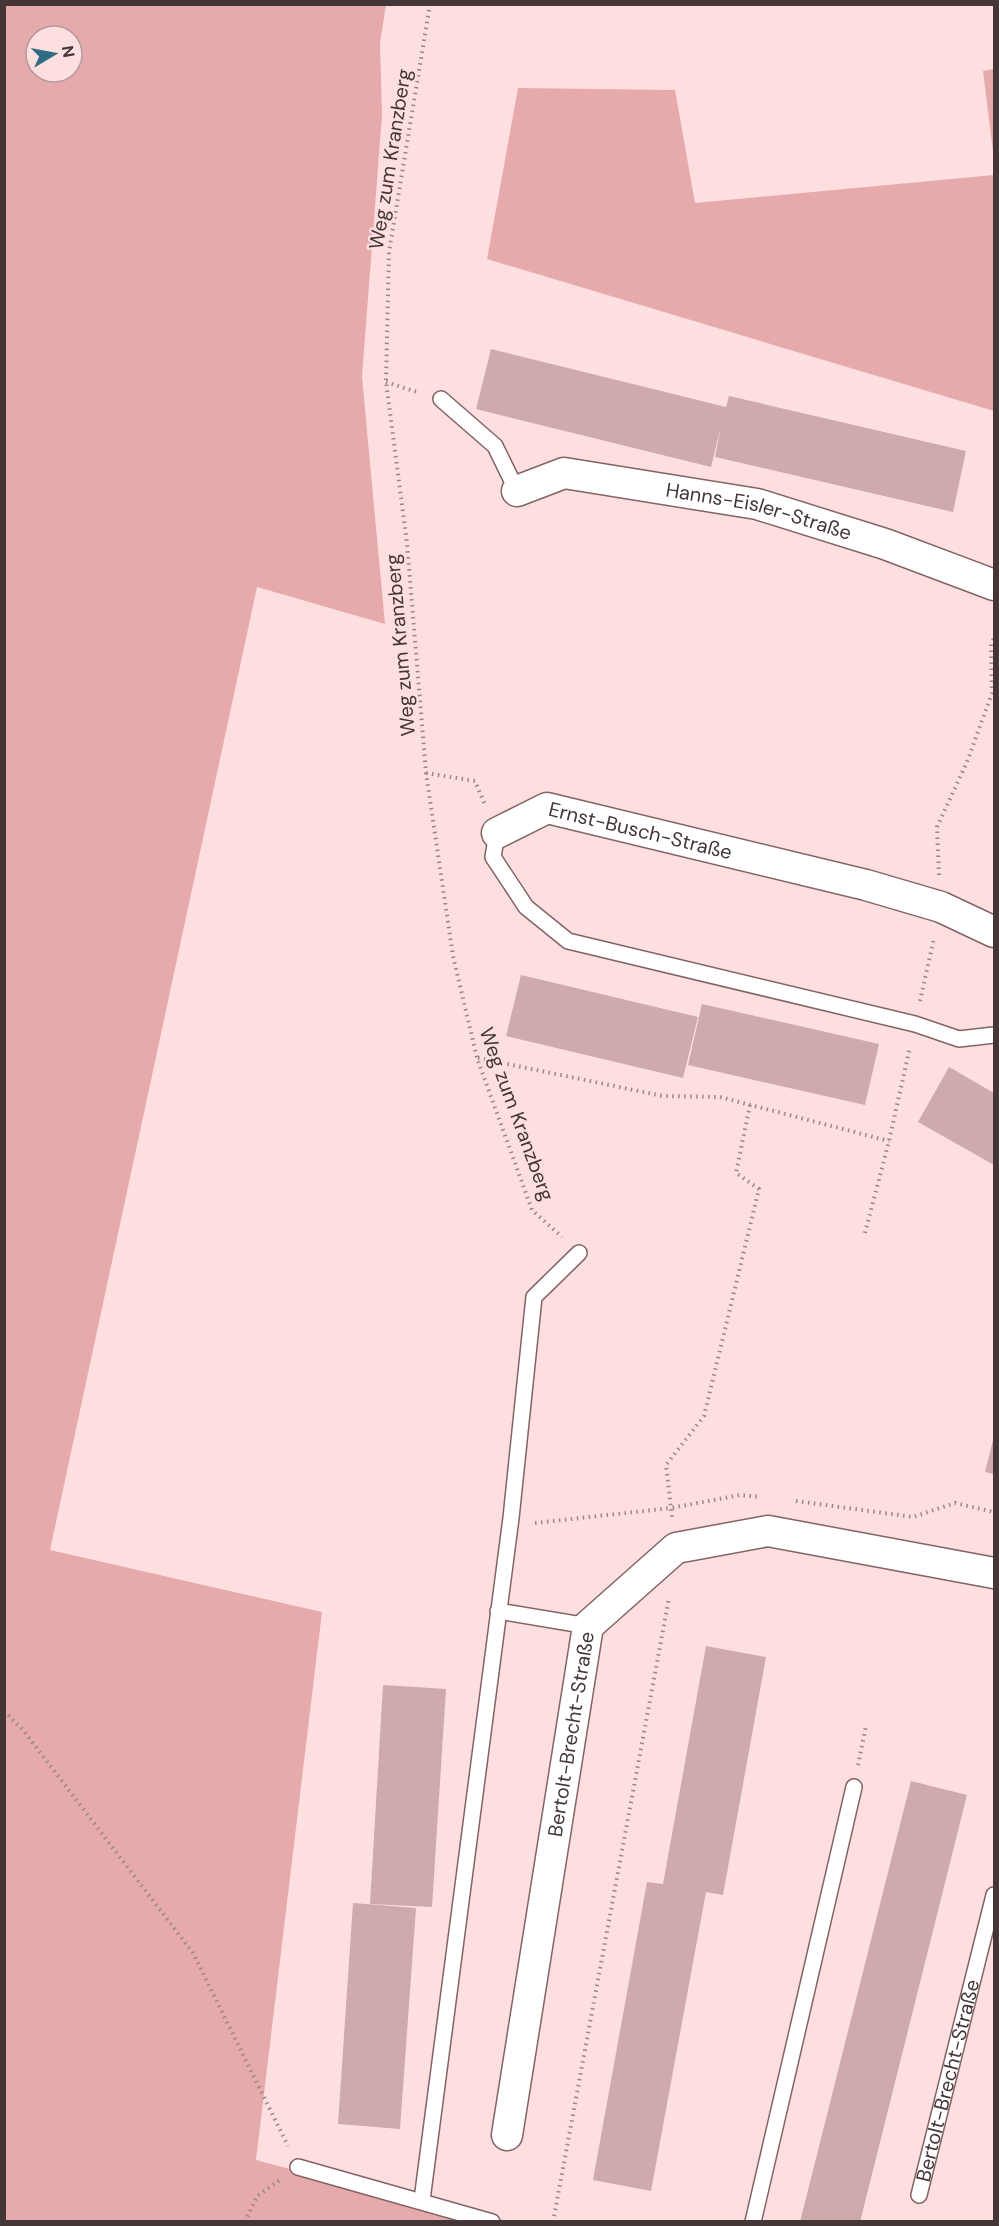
<svg xmlns="http://www.w3.org/2000/svg" width="999" height="2226" font-family="'DM Sans',sans-serif">
<style>
.green{fill:#e6aaad;fill-rule:evenodd}
.building{fill:#ceaaac}
.lines{fill:none;stroke-linecap:round;stroke-linejoin:round}
.service-casing{stroke:#836365;stroke-width:18}
.minor-casing{stroke:#836365;stroke-width:33}
.path{stroke:#9b8686;stroke-width:4;stroke-dasharray:1.5 4.5;stroke-linecap:butt}
.service{stroke:#fff;stroke-width:15}
.minor{stroke:#fff;stroke-width:30}
.labels{text-anchor:middle;dominant-baseline:central;stroke-width:4.5;stroke-linejoin:round;paint-order:stroke}
.street-label{font-size:20px;fill:#443636;stroke:#fddfe0}
</style>
<rect width="100%" height="100%" fill="#fddfe0"/>
<g class="green">
<path d="M5,5H386L380,43L382,115L362,377L385,624L257,587L50,1550L322,1612L256,2160L485,2221L5,2222ZM36,36H72V72H36Z"/>
<path d="M994,69V160L983,71Z"/>
<path d="M518,88L675,90L695,203L994,175V411L487,259Z"/>
</g>
<g class="building">
<path d="M491,349L726,407L729,396L966,451L953,512L715,457L721,426L711,467L476,409Z"/>
<path d="M521,975L698,1017L683,1078L506,1036Z"/>
<path d="M702,1004L879,1044L865,1105L688,1065Z"/>
<path d="M949,1067L994,1093V1165L918,1122Z"/>
<path d="M994,1436V1474L985,1472Z"/>
<path d="M706,1646L766,1657L723,1895L706,1892L651,2191L593,2180L647,1882L663,1884Z"/>
<path d="M383,1685L446,1689L432,1907L370,1904Z"/>
<path d="M911,1781L967,1795L860,2222H800Z"/>
<path d="M353,1903L416,1908L400,2129L338,2124Z"/>
</g>
<g class="lines">
<defs>
<g id="service">
<path d="M441,399L495,446L517,491"/>
<path d="M497,833L493,857L526,907L568,941L915,1024L959,1039L994,1035"/>
<path d="M498,1611L588,1626"/>
<path d="M298,2167L492,2222"/>
<path id="s1" d="M919,2195L994,1895"/>
<path d="M422,2200L511,1518L534,1297L579,1253"/>
<path d="M753,2222L854,1787"/>
</g>
<g id="minor">
<path id="s2" d="M517,491L564,473L757,504L885,544L994,585"/>
<path id="s3" d="M497,833L547,808L866,885L941,907L994,932"/>
<path id="s4" d="M507,2135L588,1626L676,1548L768,1531L994,1573"/>
</g>
</defs>
<use href="#service" class="service-casing"/>
<use href="#minor" class="minor-casing"/>
<g class="path">
<path d="M430,4L389,252L386,382L407,543L426,773L453,956L477,1058L532,1210L562,1237"/>
<path d="M386,382L420,393"/>
<path d="M426,773L475,781L485,805"/>
<path d="M939,875L937,827L967,762L992,693L991,644L994,638"/>
<path d="M920,1001L934,938"/>
<path d="M478,1058L663,1096L720,1097L889,1141"/>
<path d="M750,1105L736,1173L759,1189L704,1416L666,1465L671,1508L740,1495L761,1497"/>
<path d="M865,1233L889,1141L910,1047"/>
<path d="M796,1501L913,1517L955,1503L994,1512"/>
<path d="M535,1523L671,1508L672,1517"/>
<path d="M4,1711L23,1730L193,1953L288,2146"/>
<path d="M858,1765L866,1726"/>
<path d="M245,2222L257,2196L280,2180"/>
<path d="M553,2222L669,1598"/>
</g>
<use href="#service" class="service"/>
<use href="#minor" class="minor"/>
</g>
<g class="labels">
<g class="street-label">
<text transform="translate(390 159) rotate(-81)">Weg zum Kranzberg</text>
<text stroke="none"><textPath href="#s2" startOffset="249">Hanns-Eisler-Straße</textPath></text>
<text transform="translate(400 645) rotate(-95)">Weg zum Kranzberg</text>
<text stroke="none"><textPath href="#s3" startOffset="152">Ernst-Busch-Straße</textPath></text>
<text transform="translate(517 1114) rotate(70)">Weg zum Kranzberg</text>
<text stroke="none"><textPath href="#s4" startOffset="406">Bertolt-Brecht-Straße</textPath></text>
<text stroke="none"><textPath href="#s1" startOffset="118">Bertolt-Brecht-Straße</textPath></text>
</g>
</g>
<rect width="999" height="2226" fill="none" stroke="#443636" stroke-width="12"/>
<g transform="translate(54 54) rotate(80)"><circle r="28" fill="#fddfe0" stroke="#b39b9c" stroke-width="1.5"/>
<path d="M0-4.5L10 22L0 15L-10 22Z" fill="#2f6c83"/>
<text y="-9" font-size="16" font-weight="bold" text-anchor="middle" fill="#443636">N</text>
</g>
</svg>
